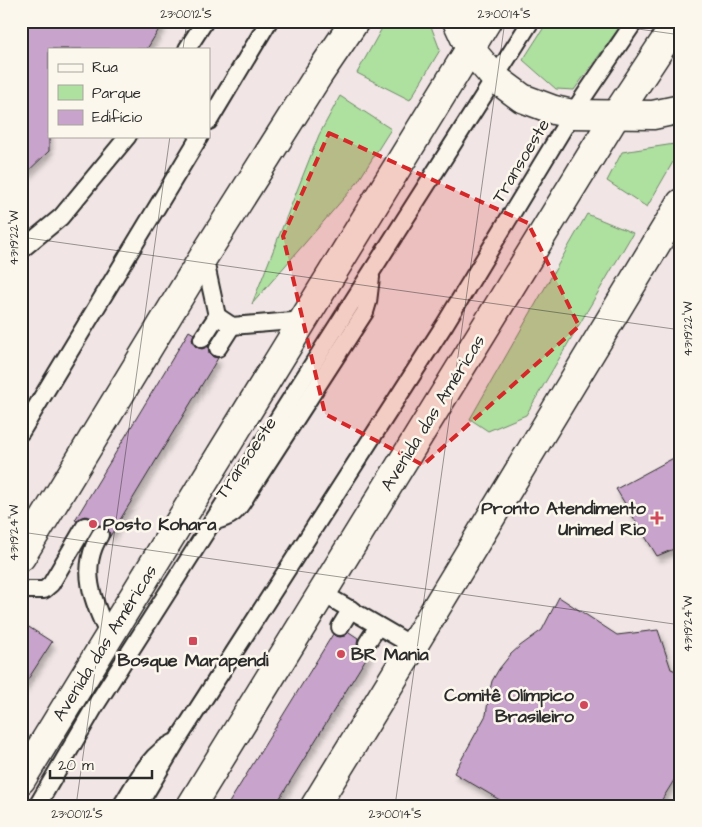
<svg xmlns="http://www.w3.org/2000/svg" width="702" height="827" font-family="'Architects Daughter',sans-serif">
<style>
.green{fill:#aee0a0;stroke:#6c8666}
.building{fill:#c8a3cb;stroke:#2b2b2b;filter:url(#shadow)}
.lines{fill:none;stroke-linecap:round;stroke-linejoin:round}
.service-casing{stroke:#2b2b2b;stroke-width:20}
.secondary-casing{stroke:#2b2b2b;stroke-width:31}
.trunk-casing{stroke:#2b2b2b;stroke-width:31}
.service{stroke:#fbf7ec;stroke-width:16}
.secondary{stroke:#fbf7ec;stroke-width:28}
.trunk{stroke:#fbf7ec;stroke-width:28}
.marked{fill:#d62828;fill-opacity:0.2;stroke:#d62828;stroke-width:4;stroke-dasharray:10 6;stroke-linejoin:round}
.ticks{fill:none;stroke:#2b2b2b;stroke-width:1;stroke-opacity:0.45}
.poi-dot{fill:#d1495b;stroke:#fbf7ec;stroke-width:2}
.labels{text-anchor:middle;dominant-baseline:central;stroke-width:5;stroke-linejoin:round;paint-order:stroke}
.street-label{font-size:18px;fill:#2b2b2b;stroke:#fbf7ec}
.poi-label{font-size:18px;font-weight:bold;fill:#2b2b2b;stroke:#fbf7ec;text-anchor:end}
.neatline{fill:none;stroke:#2b2b2b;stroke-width:2}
.ticks-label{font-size:12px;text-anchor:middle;fill:#2b2b2b}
</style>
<defs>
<filter id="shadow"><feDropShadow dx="3" dy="5.5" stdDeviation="2.5" flood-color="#0004"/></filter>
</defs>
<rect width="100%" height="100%" fill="#f1e6e5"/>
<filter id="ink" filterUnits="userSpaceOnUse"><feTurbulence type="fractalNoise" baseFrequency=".02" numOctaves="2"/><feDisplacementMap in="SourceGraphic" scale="10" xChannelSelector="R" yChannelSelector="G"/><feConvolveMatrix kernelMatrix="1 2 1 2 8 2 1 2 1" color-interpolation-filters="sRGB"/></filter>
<g filter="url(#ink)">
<g class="green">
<path d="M386,21H429L440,50L410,100L357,73Z"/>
<path d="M548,21H624L574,90L556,89L523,60Z"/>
<path d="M340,96L391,129L357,183L252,304L319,135Z"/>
<path d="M681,143V148L647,207L607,181L622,152Z"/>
<path d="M587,214L633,233L526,415L488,431L470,419Z"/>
</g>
<g class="building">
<path d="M21,21H164L147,49H49V151L21,178Z"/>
<path d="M189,331L194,334L192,339L193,343L196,347L202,349L208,346L209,353L213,357L218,358L109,538L110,534L108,529L104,526L100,525L95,526L93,521L90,517L85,516L80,518L77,521L75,520Z"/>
<path d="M681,454V546L657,556L616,489Z"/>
<path d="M559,597L617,635L658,630L671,669L681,673V769L658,806H510L454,773L486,715L489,694L492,681L499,669L511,654L520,646L542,630Z"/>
<path d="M21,622L52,642L21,690Z"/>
<path d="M349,632L358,638L357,643L358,648L361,651L366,653L370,652L275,806H227L333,634L335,636L340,637L345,636Z"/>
</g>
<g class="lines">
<defs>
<g id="service">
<path d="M187,49L205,21"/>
<path d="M209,121L269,21"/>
<path d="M21,250L61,217L128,136"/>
<path d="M217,316L232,326L304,320"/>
<path d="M202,339L217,316L204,256"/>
<path d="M218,348L232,326"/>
<path d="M21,432L200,136"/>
<path d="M212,522C237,516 237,510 250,490L365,312L368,302L371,277"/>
<path d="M100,535C78,570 94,603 109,636"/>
<path d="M21,590H44L51,584L85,526"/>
<path d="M322,593L413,646"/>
<path d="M340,627L351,609"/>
<path d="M367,643L378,626"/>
<path d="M37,806L94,708L531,21"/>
<path d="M121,806C136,783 148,755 173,743"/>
<path d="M138,806L177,741L445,324L572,114L635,21"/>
</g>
<g id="secondary">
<path d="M21,557L204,256L319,74L355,21"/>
<path d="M315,806L413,646L681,203"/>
</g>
<g id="trunk">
<path d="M457,21L470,49L495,78L522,98L554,110L572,114L653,115L681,109"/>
<path d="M21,780L487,21"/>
<path d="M191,806L616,115L678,21"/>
</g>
</defs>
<use href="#service" class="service-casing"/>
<use href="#secondary" class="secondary-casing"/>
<use href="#trunk" class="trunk-casing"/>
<use href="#service" class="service"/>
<use href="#secondary" class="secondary"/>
<use href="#trunk" class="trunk"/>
</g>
</g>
<path class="marked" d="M329,133L528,223L579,326L423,465L325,414L283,236Z"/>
<path class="ticks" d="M581,21L681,35M183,49L187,21M21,237L681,330M21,532L681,625M76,806L170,136M395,806L505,21"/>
<g class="poi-dot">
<path d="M654.5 510.5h5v5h5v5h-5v5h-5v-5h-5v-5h5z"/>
<circle cx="93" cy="524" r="5"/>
<rect x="188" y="636" width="10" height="10" rx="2.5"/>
<circle cx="341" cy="654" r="5"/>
<circle cx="584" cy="705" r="5"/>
</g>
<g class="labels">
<g class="street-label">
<text transform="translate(521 161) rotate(-59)">Transoeste</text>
<text transform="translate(433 413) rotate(-58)">Avenida das Américas</text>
<text transform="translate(246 458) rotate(-56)">Transoeste</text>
<text transform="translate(105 643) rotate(-58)">Avenida das Américas</text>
</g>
<g class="poi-label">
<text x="646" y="508">Pronto Atendimento<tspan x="646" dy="21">Unimed Rio</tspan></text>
<text x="103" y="524" text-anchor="start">Posto Kohara</text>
<text x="351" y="654" text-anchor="start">BR Mania</text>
<text x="193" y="660" text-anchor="middle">Bosque Marapendi</text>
<text x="574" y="695">Comitê Olímpico<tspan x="574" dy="21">Brasileiro</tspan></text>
</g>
</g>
<rect width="702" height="827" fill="none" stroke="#fbf7ec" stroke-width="55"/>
<rect x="48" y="48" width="162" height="90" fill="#fbf7ec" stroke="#a8a59f"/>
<rect x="58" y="64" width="25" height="8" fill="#fbf7ec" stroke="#a8a59f"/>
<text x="92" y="72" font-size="15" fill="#2b2b2b">Rua</text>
<rect x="58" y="85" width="25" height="15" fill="#aee0a0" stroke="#a8a59f"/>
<text x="92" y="98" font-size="15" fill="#2b2b2b">Parque</text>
<rect x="58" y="110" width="25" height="15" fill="#c8a3cb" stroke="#a8a59f"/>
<text x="92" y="122" font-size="15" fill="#2b2b2b">Edifício</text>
<path d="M50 770v8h102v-8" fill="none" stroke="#2b2b2b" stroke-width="2.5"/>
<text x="58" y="770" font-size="15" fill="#2b2b2b" stroke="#fbf7ec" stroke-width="4" paint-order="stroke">20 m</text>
<rect x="28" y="28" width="646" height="772" class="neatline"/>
<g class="ticks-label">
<text x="186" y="18">23°00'12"S</text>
<text x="504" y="18">23°00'14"S</text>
<text transform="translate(14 238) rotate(-90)" y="4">43°19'22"W</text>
<text transform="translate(688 329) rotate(-90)" y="4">43°19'22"W</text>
<text transform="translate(14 533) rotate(-90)" y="4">43°19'24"W</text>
<text transform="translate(688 624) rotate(-90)" y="4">43°19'24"W</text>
<text x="77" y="818">23°00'12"S</text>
<text x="395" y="818">23°00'14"S</text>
</g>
</svg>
